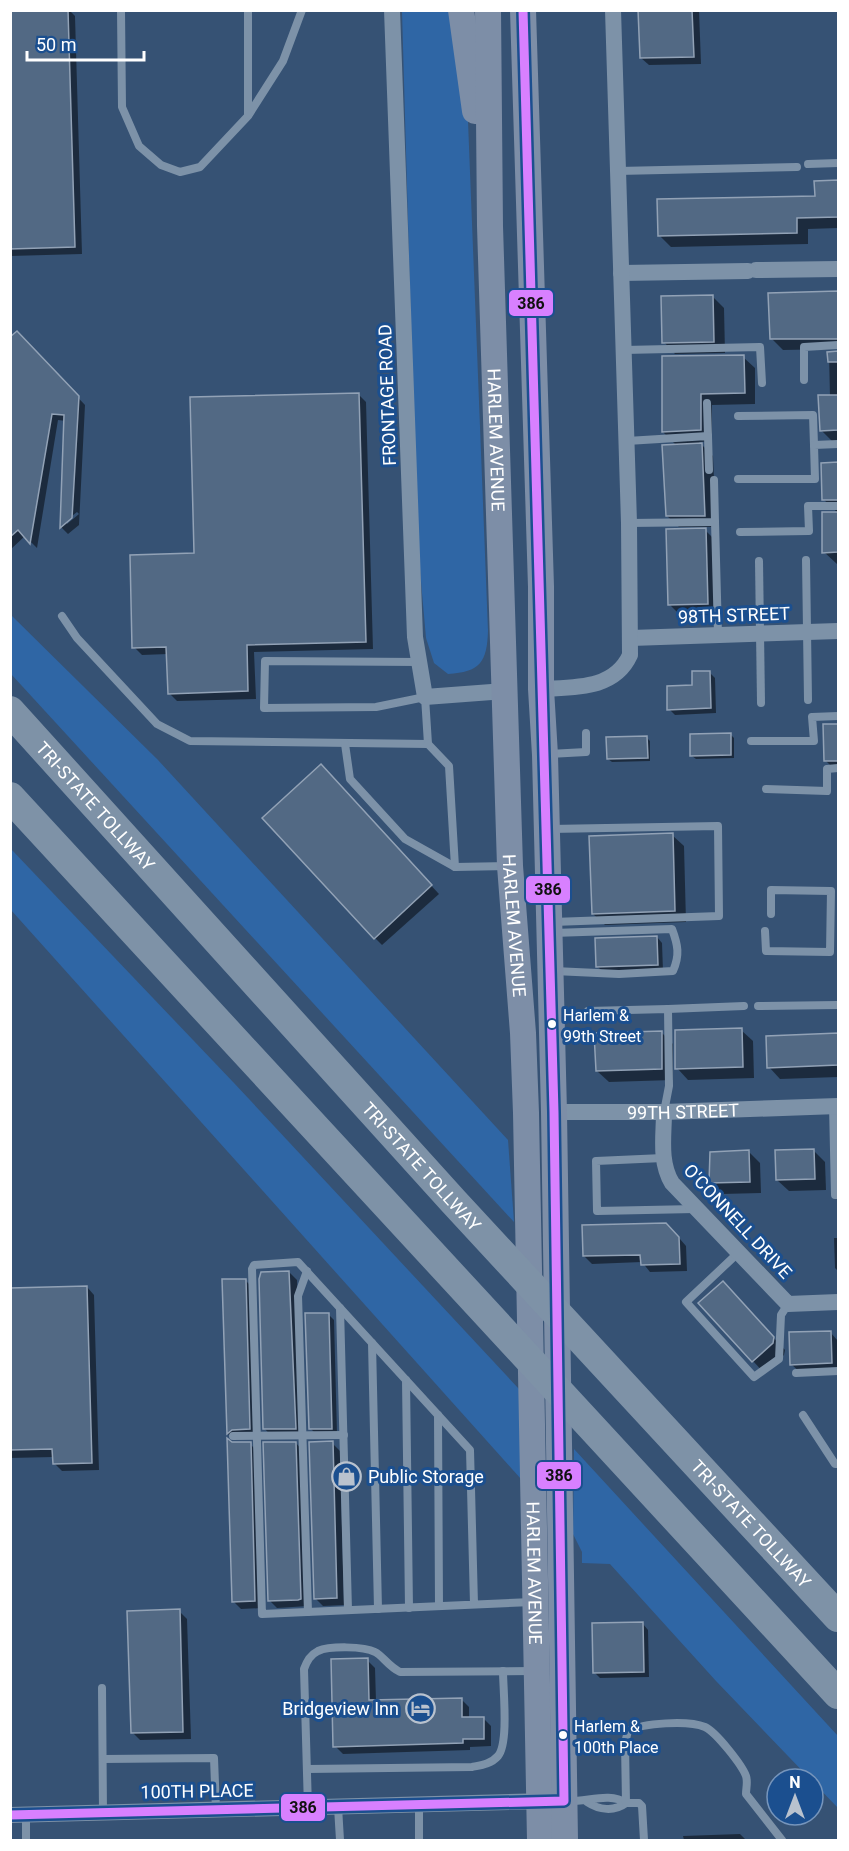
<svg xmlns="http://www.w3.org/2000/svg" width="849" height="1851" font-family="Roboto,sans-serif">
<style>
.green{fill:#2f66a5}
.shadow{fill:#0007;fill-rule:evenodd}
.building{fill:#526984;stroke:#92a2b6;stroke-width:1.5}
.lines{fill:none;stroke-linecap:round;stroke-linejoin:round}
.service{stroke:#7d92a8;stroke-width:8}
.minor{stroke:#7d92a8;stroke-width:16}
.primary{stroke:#7d8ea7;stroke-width:26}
.motorway{stroke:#7e92a7;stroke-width:30}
.bus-1-casing{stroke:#1b4f8f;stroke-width:14}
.bus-1{stroke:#d880ff;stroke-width:9}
.bus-dot{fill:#fff;stroke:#1b4f8f;stroke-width:2}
.labels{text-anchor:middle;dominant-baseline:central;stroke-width:6;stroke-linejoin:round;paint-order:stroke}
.bus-label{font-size:16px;fill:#fff;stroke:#1b4f8f;text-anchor:start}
.street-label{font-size:18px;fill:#fff;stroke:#1b4f8f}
.poi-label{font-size:18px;fill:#fff;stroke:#1b4f8f;text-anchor:start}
.line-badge{stroke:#1b4f8f;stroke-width:2}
.pale-badge-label{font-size:16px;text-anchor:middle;font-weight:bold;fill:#111}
</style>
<rect width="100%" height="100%" fill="#365274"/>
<g class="green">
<path d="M402,11H456L466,70L488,631C487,662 480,672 448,674L434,663L426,638L417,536Z"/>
<path d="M11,615L158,760L508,1140L514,1222L11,674Z"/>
<path d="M11,849L234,1083L519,1389L521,1479L11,910Z"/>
<path d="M574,1449L838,1736V1808L716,1681L610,1564L582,1563V1552L573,1534Z"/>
</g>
<g class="shadow">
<path d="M10,10H69L75,16L82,254L10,256Z"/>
<path d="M640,10H699L701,64L649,65L641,58Z"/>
<path d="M816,182H838V228L808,229V244L671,247L659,235L816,197Z"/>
<path d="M838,293V349L783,350L771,338L770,295Z"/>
<path d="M712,296L724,308L725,353L675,354L664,342Z"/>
<path d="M17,333L85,405L79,525L68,534L62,528L66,421L58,420L37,548L25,536L10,550V339ZM77,512L79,514L67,524V520Z"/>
<path d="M838,352V442H833L821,430L830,397L829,353Z"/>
<path d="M664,357H743L755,368V404L712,405V441L699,442L713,456L716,527H679L667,516L677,446L663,432Z"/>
<path d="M358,394L366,402L373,649L254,652L256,699L177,701L169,693L168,654L142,655L134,647L196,555Z"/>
<path d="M823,464H838V592L837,564L824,552L838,513L823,499Z"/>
<path d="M705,530L717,542L719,615L681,616L669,604Z"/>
<path d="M709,672L715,678L716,713L675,715L669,709Z"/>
<path d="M838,725V772H837L826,761L824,726Z"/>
<path d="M730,734L734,738V758L696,759L692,756Z"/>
<path d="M646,737L650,741V761L612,762L608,759Z"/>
<path d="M328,774L439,894L382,945L375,938Z"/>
<path d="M672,835L684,846L686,922L605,925L593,914Z"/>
<path d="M657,937L662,943L663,971L603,972L597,966Z"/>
<path d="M741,1030L753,1041L754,1078L688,1080L677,1068Z"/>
<path d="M661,1032L673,1044V1080L609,1082L597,1071Z"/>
<path d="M838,1034V1077L780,1079L769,1067L767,1037Z"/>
<path d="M814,1151L825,1162L826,1190L789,1191L777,1180Z"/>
<path d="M749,1152L760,1163L761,1193L722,1194L711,1183Z"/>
<path d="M674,1232L686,1246L687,1271L650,1272L642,1262L592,1264L584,1256Z"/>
<path d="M834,1238H838V1271L835,1268Z"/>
<path d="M289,1272L297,1280L303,1436L272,1437L265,1429Z"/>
<path d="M245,1280L251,1286L255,1435L234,1439L228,1434L224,1281Z"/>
<path d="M87,1287L94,1295L99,1470L62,1471L54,1463V1457L10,1458V1289Z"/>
<path d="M734,1295L785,1350L784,1355L764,1373L700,1303Z"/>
<path d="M328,1314L334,1320L337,1434H316L310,1428Z"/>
<path d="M830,1332L838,1341V1375H803L791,1364Z"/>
<path d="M296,1443L303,1451L308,1606L277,1608L269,1600Z"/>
<path d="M332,1443L340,1451L344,1605L323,1606L315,1598Z"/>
<path d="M232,1444H250L258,1452L262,1608L241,1609L233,1601Z"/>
<path d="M179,1611L187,1619L191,1739L140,1740L132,1732Z"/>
<path d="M643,1624L648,1630L649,1677L600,1678L594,1672Z"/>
<path d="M367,1660L375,1668L376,1701L461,1699L469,1707V1719L483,1718L491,1726V1746L470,1747V1750L343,1754L335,1746Z"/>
<path d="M740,1834L746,1840H684L683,1836Z"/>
</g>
<g class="building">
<path d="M10,10H68L75,247L10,249Z"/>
<path d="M638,10H692L694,57L640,58Z"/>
<path d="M838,180V217L797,218V233L658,236L657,199L815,196L814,181Z"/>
<path d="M838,291V339H770L768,293Z"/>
<path d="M713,295L714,342L662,343L661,296Z"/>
<path d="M17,331L79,396L72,518L60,528L64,415L52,414L30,544L18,530L10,537V337Z"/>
<path d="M838,351V362H828L827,352Z"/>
<path d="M744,355L745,393L701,394V430L662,432V356Z"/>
<path d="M359,393L366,642L247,645L248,691L168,694L166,647L132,648L130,555L194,553L190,397Z"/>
<path d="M818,395H838V430L820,431Z"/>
<path d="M702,443L705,516H666L662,445Z"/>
<path d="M838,462V500H822L821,463Z"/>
<path d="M822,512H838V552L822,553Z"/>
<path d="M706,528L708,604L668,605L666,529Z"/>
<path d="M692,671H710L711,708L667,710V686L692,685Z"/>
<path d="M823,724H838V761H824Z"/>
<path d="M731,733V755L690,756V734Z"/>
<path d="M647,736L648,758L607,759L606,737Z"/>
<path d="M321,764L432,885L374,939L262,818Z"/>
<path d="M673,833L675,911L592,914L589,836Z"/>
<path d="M657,936L658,965L596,967L595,938Z"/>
<path d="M742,1028L743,1067L675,1069V1030Z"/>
<path d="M662,1031V1069L596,1071L594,1033Z"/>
<path d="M838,1033V1065L767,1068L766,1036Z"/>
<path d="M814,1149L815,1179L776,1180L775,1150Z"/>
<path d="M749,1150L750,1182L709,1183L710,1152Z"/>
<path d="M666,1223L679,1237L680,1264L641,1265L640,1255L583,1256L582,1225Z"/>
<path d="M289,1271L296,1429H263L259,1279L261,1272Z"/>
<path d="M222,1279H246L250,1429L232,1430L227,1434Z"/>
<path d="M723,1281L774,1337L773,1343L752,1362L698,1303Z"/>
<path d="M87,1286L92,1463L53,1464L52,1449L10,1450V1288Z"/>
<path d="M305,1313H329L332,1429H309Z"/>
<path d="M831,1331L832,1363L790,1365L789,1332Z"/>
<path d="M227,1438L232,1442H251L255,1601L232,1602Z"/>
<path d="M333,1441L337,1598L314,1599L309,1442Z"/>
<path d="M263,1442H296L301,1599L298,1600L268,1601Z"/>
<path d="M180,1609L183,1732L131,1733L127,1611Z"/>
<path d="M643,1622L644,1672L593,1673L592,1623Z"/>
<path d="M368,1658L369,1700L462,1698V1717H484V1739H463V1743L333,1747L331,1659Z"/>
</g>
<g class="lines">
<g class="service">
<path d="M121,10L122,107L139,146L161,165L180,172L200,167L248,116L283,61L302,10"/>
<path d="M248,10V115"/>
<path d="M808,164L838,163"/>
<path d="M618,171L797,167"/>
<path d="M624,350L760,347L762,383"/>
<path d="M804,380V347L838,345"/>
<path d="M707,403L708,436"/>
<path d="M738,416L813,415L814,445"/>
<path d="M627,441L708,436L709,470"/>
<path d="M738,479H815L814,445L838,444"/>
<path d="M715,522L718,634"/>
<path d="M629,523L715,522L714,480"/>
<path d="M740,532L809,531L808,506H838"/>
<path d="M806,560L808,700"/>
<path d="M759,561L761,703"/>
<path d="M62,616L77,638L157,724L190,741L428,744L425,697L376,707L264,708L265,661L419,662"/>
<path d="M751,741H814L812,717L838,716"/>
<path d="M345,744L350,779L405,839L455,867L508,866"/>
<path d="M428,744L449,766L455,867"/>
<path d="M549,754L586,752V733"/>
<path d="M766,789L827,791V769L838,768"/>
<path d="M550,829L718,826L719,916L553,922"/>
<path d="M765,931L766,951L830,952L831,891L771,890V914"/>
<path d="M553,933L672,929C678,945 680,955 673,971L619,974L554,971"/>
<path d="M758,1006L838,1005"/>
<path d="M668,1009L744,1006"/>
<path d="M588,1011L668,1009L669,1086L664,1112"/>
<path d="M833,1106L835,1195H838"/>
<path d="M663,1158L596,1161L597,1211L695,1209"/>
<path d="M738,1253L686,1302L754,1377L779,1359L781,1315L788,1304"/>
<path d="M307,1271L298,1296L308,1612"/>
<path d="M340,1308L348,1610"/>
<path d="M372,1343L378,1609"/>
<path d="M796,1373L838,1371"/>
<path d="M406,1380L409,1608"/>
<path d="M438,1415L439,1606"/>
<path d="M803,1415L835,1464H838"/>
<path d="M233,1436L344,1435"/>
<path d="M474,1604L470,1450L298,1262L254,1265L252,1269L262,1614L532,1602"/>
<path d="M102,1688L103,1813"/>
<path d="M103,1759L214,1758L216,1810"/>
<path d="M307,1769L472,1767C482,1765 491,1764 498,1756C509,1743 503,1689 503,1671"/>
<path d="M567,1801C587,1802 610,1792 626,1803C614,1812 599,1810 587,1802"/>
<path d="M419,1804V1840"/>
<path d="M338,1807L340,1840"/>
<path d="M308,1808L304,1669C307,1661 310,1655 318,1651C329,1646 364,1646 375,1652C383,1656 388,1666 400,1672L534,1671"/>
<path d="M26,1815V1840"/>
<path d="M644,1840L642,1806L639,1803H626L625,1743L628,1731C643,1723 688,1720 705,1727C716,1732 742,1765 746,1776C748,1782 746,1788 746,1794L782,1840"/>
</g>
<g class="minor">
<path d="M392,10L415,637L425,697L505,691"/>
<path d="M756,270L838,269"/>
<path d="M621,273L748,271"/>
<path d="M631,638L838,631"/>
<path d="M541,689C574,687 614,690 630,655L629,523L613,10"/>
<path id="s1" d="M554,1112H664L838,1106"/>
<path d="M664,1112C664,1135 659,1162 672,1183L788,1304L838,1302"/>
<path d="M10,1815L549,1801"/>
</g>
<g class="primary">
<path d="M461,10L475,111"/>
<path id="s2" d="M488,10L490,226L510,866L523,1033L526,1113L540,1840"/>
<path d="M523,10L541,587V689L545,755L554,1112L565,1840"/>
</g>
<g class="motorway">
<path id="s3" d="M10,711L454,1202L838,1617"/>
<path d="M10,797L838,1694"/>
</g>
<defs>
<path id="bus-1" d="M10,1815L564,1801L554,1112L523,10"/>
</defs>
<use href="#bus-1" class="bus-1-casing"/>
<use href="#bus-1" class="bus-1"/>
</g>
<defs>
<symbol id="shop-ring" viewBox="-11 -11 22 22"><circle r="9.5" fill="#1b4f8f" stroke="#b9c2ce" stroke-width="1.5"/><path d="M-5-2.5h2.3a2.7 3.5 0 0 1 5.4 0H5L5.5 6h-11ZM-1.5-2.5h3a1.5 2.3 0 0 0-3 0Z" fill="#b9c2ce"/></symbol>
<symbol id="hotel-ring" viewBox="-11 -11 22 22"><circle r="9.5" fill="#1b4f8f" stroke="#b9c2ce" stroke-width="1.5"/><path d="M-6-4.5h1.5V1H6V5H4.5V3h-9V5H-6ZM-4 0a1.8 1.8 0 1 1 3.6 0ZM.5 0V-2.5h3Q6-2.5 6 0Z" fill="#b9c2ce"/></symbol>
</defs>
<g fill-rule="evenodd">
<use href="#shop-ring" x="330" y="1460" width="33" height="33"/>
<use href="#hotel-ring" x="404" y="1692" width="33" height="33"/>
</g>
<g class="bus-dot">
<circle cx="552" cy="1024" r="5"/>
<circle cx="563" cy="1735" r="5"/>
</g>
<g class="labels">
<g class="bus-label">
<text x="563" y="1015">Harlem &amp;<tspan x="563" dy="21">99th Street</tspan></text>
<text x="574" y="1726">Harlem &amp;<tspan x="574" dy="21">100th Place</tspan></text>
</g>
<g class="street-label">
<text transform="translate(387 395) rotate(-92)">FRONTAGE ROAD</text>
<text stroke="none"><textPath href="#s2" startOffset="430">HARLEM AVENUE</textPath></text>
<text transform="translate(734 615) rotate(-2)">98TH STREET</text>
<text stroke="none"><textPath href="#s3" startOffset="128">TRI-STATE TOLLWAY</textPath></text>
<text stroke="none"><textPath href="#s2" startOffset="916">HARLEM AVENUE</textPath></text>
<text stroke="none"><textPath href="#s1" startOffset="129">99TH STREET</textPath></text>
<text stroke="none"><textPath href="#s3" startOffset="614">TRI-STATE TOLLWAY</textPath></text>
<text transform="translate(738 1221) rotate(47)">O'CONNELL DRIVE</text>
<text stroke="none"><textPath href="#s3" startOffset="1100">TRI-STATE TOLLWAY</textPath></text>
<text stroke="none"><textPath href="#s2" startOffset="1564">HARLEM AVENUE</textPath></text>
<text transform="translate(197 1791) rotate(-1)">100TH PLACE</text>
</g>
<g class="poi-label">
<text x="368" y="1476">Public Storage</text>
<text x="399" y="1708" text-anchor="end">Bridgeview Inn</text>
</g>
</g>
<g class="line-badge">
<rect x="508" y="289" width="46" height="28" rx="6" fill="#d880ff"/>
<rect x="525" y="875" width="46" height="29" rx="6" fill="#d880ff"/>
<rect x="536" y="1461" width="46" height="29" rx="6" fill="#d880ff"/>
<rect x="280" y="1793" width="46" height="29" rx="6" fill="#d880ff"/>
</g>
<g class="pale-badge-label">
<text x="531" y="309">386</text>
<text x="548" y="895">386</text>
<text x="559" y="1481">386</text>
<text x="303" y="1813">386</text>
</g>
<rect width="849" height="1851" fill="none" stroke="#ffffff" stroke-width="24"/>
<g transform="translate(795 1797)"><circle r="28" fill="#1b4f8f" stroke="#7695bc" stroke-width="1.5"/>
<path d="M0-4.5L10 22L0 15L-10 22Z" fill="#b9c2ce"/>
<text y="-9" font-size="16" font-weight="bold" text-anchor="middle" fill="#ffffff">N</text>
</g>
<path d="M27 51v9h117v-9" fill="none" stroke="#ffffff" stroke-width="3"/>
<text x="36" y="51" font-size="18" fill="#ffffff" stroke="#1b4f8f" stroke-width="4.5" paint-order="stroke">50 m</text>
</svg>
